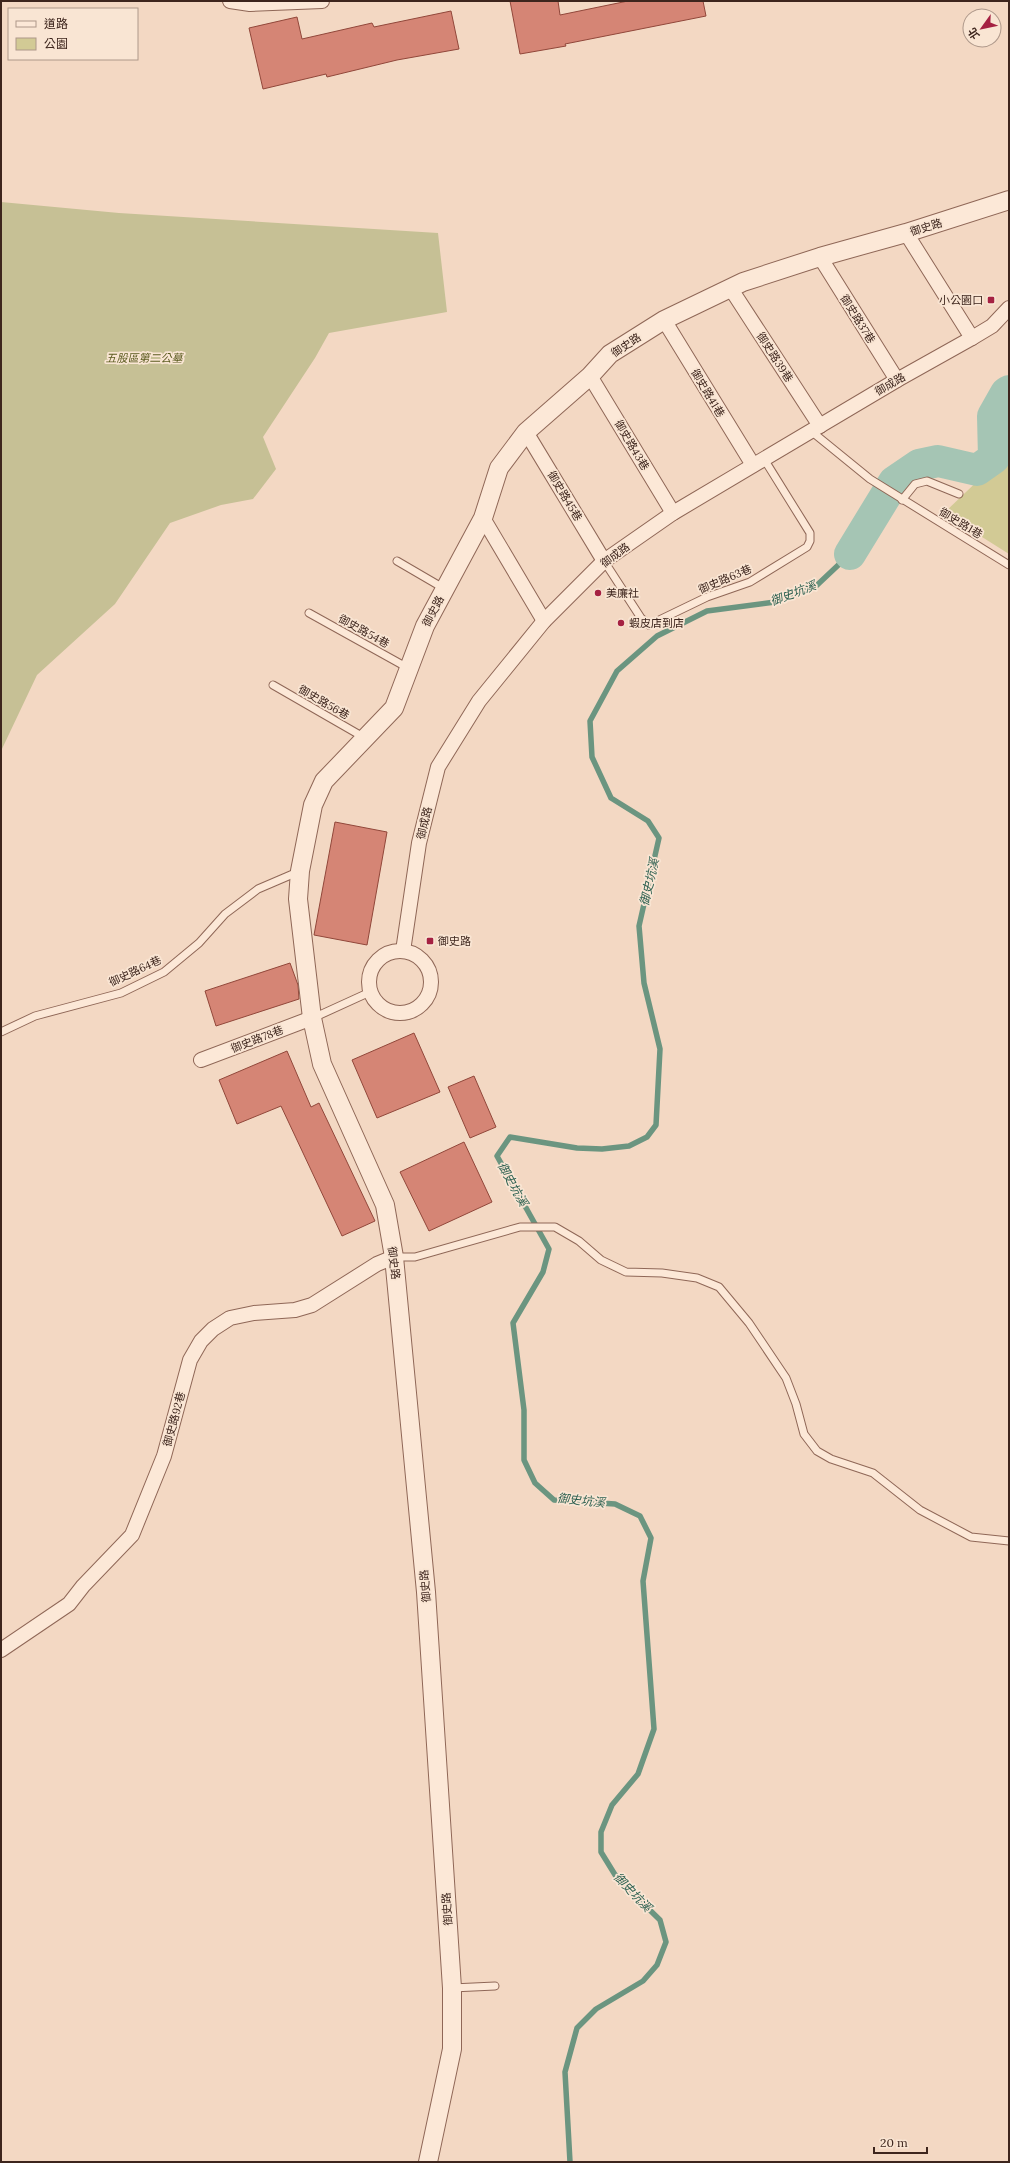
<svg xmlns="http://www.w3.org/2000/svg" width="1010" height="2163" font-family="Lora,'Noto Sans TC',serif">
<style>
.green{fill:#d2ca95}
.cemetery{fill:#c6c095}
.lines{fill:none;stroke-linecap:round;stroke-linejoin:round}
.stream{stroke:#6b9580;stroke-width:5.5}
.river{stroke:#a5c5b4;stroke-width:32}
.building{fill:#d58575;stroke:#91473a}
.service-casing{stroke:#8f6757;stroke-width:9}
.minor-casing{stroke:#8f6757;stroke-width:16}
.tertiary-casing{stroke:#8f6757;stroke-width:20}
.service{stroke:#fce8d7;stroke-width:7}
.minor{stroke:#fce8d7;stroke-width:14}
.tertiary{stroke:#fce8d7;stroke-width:18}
.poi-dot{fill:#a52142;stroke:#f9e5d3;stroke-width:1.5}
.labels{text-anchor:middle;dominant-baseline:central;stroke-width:3.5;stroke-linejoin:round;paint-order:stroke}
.street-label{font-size:11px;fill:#3d251d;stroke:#f9e5d3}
.poi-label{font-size:11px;fill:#3d251d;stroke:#f9e5d3;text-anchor:start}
.park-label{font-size:11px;font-style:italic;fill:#5c5c21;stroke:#f9e5d3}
.water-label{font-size:12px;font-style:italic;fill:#2b5f4f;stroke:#f9e5d3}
</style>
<rect width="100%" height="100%" fill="#f3d8c3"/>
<path class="green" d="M1009,451V554L944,513Z"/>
<path class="cemetery" d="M1,202L119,213L438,233L447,312L329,333L315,358L263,437L276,469L253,499L221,505L170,523L115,604L37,675L1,751Z"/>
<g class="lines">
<path class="stream" d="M570,2162L565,2072L577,2028L596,2009L643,1981L657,1965L666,1942L660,1920L617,1878L601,1852V1832L612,1805L638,1774L654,1729L643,1581L651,1538L640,1516L615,1504L554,1500L535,1483L524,1460V1410L513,1323L543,1272L549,1249L497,1156L510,1137L577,1148L602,1149L629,1146L647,1137L656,1125L660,1049L644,983L639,926L659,838L648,821L611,798L592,757L590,721L617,671L657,636L707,611L775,602L815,587L850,554"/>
<path class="river" d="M850,554L894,482L919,465L938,461L977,470L994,458L993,416L1006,393L1009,391"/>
</g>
<g class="building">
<path d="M510,1H558L560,15L628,1H703L706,16L565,44L566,46L520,54Z"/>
<path d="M451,11L459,49L397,60L327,77L326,74L263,89L249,28L297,17L302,39L372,23L374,27Z"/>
<path d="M335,822L387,832L367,945L314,935Z"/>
<path d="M290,963L298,985L299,999L216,1026L205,991Z"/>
<path d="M414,1033L440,1092L377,1118L352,1060Z"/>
<path d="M287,1051L311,1107L319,1103L375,1221L342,1236L281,1106L237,1124L219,1080Z"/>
<path d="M474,1076L496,1127L470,1138L448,1087Z"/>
<path d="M464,1142L492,1202L429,1231L400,1172Z"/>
</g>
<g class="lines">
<defs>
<g id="service">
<path d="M811,431L870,479L1009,565"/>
<path d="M902,500L915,484L927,481L959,494"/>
<path d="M397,561L445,589"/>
<path d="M604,561L641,618L649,625L707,597L750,582L807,547L810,541V533L764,459"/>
<path d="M309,613L408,668"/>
<path d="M273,685L365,738"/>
<path d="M313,1018L370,992"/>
<path d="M1,1032L35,1016L121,993L164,972L199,943L225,914L258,889L300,871"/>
<path d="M394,1257H415L520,1227H555L579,1241L601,1260L626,1272L662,1273L697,1278L719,1287L749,1323L786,1378L796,1404L804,1434L817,1451L831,1459L873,1473L920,1510L971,1537L1009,1541"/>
<path d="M452,1988L495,1986"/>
</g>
<g id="minor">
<path d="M230,1L250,4L322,1"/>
<path d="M906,233L972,338"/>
<path d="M820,257L897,380"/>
<path d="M731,289L820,426"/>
<path d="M664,320L753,465"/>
<path d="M590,376L673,513"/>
<path d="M526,432L604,561"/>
<path d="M483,518L544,621"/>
<path d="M403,951L419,843L438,767L479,701L544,621L604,561L673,513L897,380L972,338L992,326L1009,308"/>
<circle cx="400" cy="982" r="31"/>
<path d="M201,1060L312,1018"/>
<path d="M1,1650L69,1604L83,1586L132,1535L164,1456L190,1360L201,1341L213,1329L230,1318L254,1313L295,1310L312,1305L377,1264L394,1257"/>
</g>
<path id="tertiary" d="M428,2162L452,2049V1988L426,1592L394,1257L385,1205L322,1064L312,1018L298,899L300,871L313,805L324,781L394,708L425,626L483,518L499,468L526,432L590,376L610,354L664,320L743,282L820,257L906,233L1009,200"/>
</defs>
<use href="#service" class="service-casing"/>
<use href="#minor" class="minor-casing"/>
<use href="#tertiary" class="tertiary-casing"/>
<use href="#service" class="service"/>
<use href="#minor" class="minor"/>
<use href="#tertiary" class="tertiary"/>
</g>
<g class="poi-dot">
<rect x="987" y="296" width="8" height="8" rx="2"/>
<circle cx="598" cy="593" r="4"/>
<circle cx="621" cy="623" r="4"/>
<rect x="426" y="937" width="8" height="8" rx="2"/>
</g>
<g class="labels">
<g class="street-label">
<text transform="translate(926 227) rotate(-17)">御史路</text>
<text transform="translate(858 319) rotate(58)">御史路37巷</text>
<text transform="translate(626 345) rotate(-34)">御史路</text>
<text transform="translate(775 357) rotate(57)">御史路39巷</text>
<text transform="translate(890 384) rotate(-30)">御成路</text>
<text transform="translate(708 393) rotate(59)">御史路41巷</text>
<text transform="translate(632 445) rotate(59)">御史路43巷</text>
<text transform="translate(565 496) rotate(59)">御史路45巷</text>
<text transform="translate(961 523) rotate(31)">御史路1巷</text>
<text transform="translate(615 555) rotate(-37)">御成路</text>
<text transform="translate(725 579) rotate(-23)">御史路63巷</text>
<text transform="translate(433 611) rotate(-62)">御史路</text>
<text transform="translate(364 631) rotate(29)">御史路54巷</text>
<text transform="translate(324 702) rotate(30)">御史路56巷</text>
<text transform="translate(424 823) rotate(-77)">御成路</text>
<text transform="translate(135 971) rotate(-25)">御史路64巷</text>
<text transform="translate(257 1039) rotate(-21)">御史路78巷</text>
<text transform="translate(394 1263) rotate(83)">御史路</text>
<text transform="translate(174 1419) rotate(-75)">御史路92巷</text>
<text transform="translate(425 1586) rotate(-95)">御史路</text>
<text transform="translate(447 1909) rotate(-94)">御史路</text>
</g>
<g class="poi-label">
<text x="983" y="300" text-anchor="end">小公園口</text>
<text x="606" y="593">美廉社</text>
<text x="629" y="623">蝦皮店到店</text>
<text x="438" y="941">御史路</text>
</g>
<g class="park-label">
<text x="144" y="358">五股區第二公墓</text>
</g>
<g class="water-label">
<text transform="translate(793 593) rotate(-21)">御史坑溪</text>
<text transform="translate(649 882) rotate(-77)">御史坑溪</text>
<text transform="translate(513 1184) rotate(61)">御史坑溪</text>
<text transform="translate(581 1500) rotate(6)">御史坑溪</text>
<text transform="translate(633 1892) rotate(46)">御史坑溪</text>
</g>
</g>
<rect width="1010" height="2163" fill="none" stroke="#3d251d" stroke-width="4"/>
<rect x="8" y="8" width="130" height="52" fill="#f9e5d3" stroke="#ae988a"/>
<rect x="16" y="21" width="20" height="6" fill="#fce8d7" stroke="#ae988a"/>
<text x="44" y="28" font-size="12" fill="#3d251d">道路</text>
<rect x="16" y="38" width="20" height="12" fill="#d2ca95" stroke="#ae988a"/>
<text x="44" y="48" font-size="12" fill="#3d251d">公園</text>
<g transform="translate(982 28) rotate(237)"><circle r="19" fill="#f9e5d3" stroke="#ae988a"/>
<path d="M0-3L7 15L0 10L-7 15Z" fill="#a52142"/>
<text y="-6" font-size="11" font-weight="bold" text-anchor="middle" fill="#3d251d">北</text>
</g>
<path d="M874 2147v6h53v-6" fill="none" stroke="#3d251d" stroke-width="2"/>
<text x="880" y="2147" font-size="12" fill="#3d251d" stroke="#f9e5d3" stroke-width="3" paint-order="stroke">20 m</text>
</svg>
